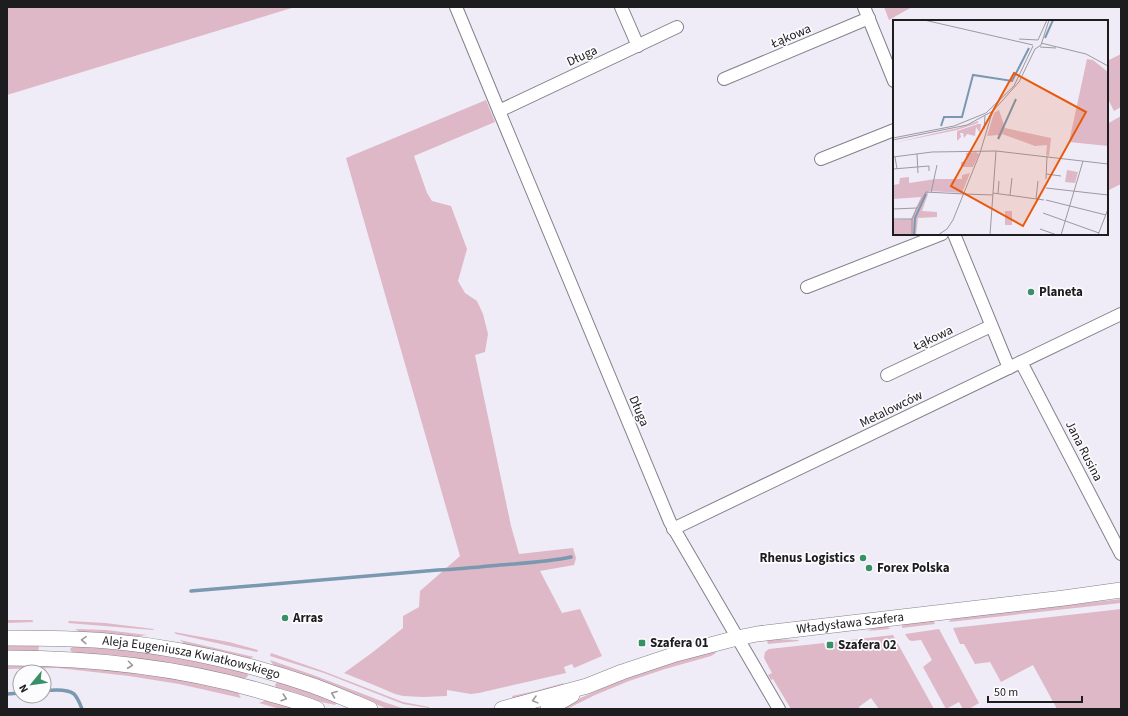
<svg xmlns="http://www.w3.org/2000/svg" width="1128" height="716" font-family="'Source Sans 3',sans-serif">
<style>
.green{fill:#deb8c6}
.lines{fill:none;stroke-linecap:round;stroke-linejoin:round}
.stream{stroke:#7a99b1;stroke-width:3.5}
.minor-casing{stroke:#83818a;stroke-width:14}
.tertiary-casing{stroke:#83818a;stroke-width:16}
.minor{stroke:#fff;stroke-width:12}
.tertiary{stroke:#fff;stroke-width:15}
.oneway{stroke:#99999a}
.poi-dot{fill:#389166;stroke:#fcfbfd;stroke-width:1.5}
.labels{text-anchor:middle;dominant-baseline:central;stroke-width:3.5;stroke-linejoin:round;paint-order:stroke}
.street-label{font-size:13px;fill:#1d1c1f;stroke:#fcfbfd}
.poi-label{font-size:13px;font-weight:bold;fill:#1d1c1f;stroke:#fcfbfd;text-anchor:start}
.inset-river{fill:none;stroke:#7a99b1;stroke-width:2}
.inset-road{fill:none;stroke:#9b99a1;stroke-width:1}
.view{fill:#e8590c;fill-opacity:0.15;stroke:#e8590c;stroke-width:2}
.inset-edge{fill:none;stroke:#1d1c1f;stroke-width:2}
</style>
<rect width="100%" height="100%" fill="#efecf7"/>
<g class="green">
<path d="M7,7H295L7,95Z"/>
<path d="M884,7H912L889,20Z"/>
<path d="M1121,54V107L1114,111L1107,97V61Z"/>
<path d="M486,100L495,122L414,156L427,193L432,201L451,206L467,249L458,281L465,293L477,301L483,314L488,334L485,352L475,355L511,526L519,554L573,548L576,558L574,565L540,571L562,613L580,609L602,656L574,668L572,664L564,667L566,673L479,693L471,694L447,690V696L423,697L403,696L395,694L374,685L344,673L373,652L403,628V616L419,607L420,591L460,556L346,158Z"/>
<path d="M1121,116V184L1107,191V124Z"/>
<path d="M1121,599V603L949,622L952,618Z"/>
<path d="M1121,609V709H1057L1033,665L1001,682L990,662L975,664L964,644H960L953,628Z"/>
<path d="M7,620H32L33,621V622L7,623Z"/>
<path d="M933,620L935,624L902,628V624Z"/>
<path d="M69,621L105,623L154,629L153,630L68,623Z"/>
<path d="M887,626L890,629L867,631L874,628Z"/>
<path d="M75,629L106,630L147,635L133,637L80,632Z"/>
<path d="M939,629L979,703L969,709H963L959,702L946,709L923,667L932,660L921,640L912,641L909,640L905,634Z"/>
<path d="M174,632L229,642L258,650L257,652L176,634Z"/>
<path d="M893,635L934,709H879L871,698L860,706L858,709H791L773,679L771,680L768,675L772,673L764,658L765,652L769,649L824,643L825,647L833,646V642Z"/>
<path d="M775,639L798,640L799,641L768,644L767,641Z"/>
<path d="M180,640L254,657L248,659L186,645Z"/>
<path d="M36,644L39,647L38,651H7V645Z"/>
<path d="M73,646C132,649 190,658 247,673L248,676L244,679L150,660L73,653L71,651L70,649Z"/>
<path d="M714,651L716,653L711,656L665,669L629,681L595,695L567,709H559C609,682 660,666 714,651Z"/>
<path d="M271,653L323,671L403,702L429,707V708L403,704L324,673L270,656Z"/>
<path d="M270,660L316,676L384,702L405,709H387L337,687L274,666Z"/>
<path d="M7,665H42L121,670L200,683L238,693L241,698L179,684L129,676L58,668L7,669Z"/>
<path d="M277,682H279L309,691L337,703L335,705L308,699L277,689L275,685Z"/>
<path d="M564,683L561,686L513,699L512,696L535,691Z"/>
<path d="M266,700L297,709H280L259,703Z"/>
</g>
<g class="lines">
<g class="stream">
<path d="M191,591L438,570C459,569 479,567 500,565C524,563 548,562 571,557"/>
<path d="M44,691C52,690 67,689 74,694C78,698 80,704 82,709"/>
<path d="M7,694L20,693"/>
</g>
<defs>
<g id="minor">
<path d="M456,7L499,111L670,522L779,709"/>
<path d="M621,7L638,46"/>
<path d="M864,7L894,81"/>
<path d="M724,79L869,18"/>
<path d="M499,111L677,27"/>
<path d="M821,159L894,130"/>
<path d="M954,234L1009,368"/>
<path d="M807,287L942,234"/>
<path d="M1021,362L1121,554"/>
<path d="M887,375L991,326"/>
<path d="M673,529L1121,314"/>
</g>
<g id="tertiary">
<path id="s1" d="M7,638C40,638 74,638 107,641C177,647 247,663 314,686C333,693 351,701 370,709"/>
<path d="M7,658C97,658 187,668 274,695C288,699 303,703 317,709"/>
<path id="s2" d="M502,709L587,686L622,672L676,654L737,638L757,634L1064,598L1121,590"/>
<path d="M548,709L572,695"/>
</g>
</defs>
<use href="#minor" class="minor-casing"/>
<use href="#tertiary" class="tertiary-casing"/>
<use href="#minor" class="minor"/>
<use href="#tertiary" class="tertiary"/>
</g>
<defs><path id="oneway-chevron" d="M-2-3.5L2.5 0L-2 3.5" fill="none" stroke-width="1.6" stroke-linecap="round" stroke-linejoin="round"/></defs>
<g class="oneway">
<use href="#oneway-chevron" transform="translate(84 640) rotate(-177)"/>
<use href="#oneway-chevron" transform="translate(130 665) rotate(7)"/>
<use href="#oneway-chevron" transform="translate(334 694) rotate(-158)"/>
<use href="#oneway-chevron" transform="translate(284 698) rotate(17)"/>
<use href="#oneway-chevron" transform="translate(535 700) rotate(165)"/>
</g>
<g class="poi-dot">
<circle cx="1031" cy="292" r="4"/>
<circle cx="863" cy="558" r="4"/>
<circle cx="869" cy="568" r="4"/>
<circle cx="285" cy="618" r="4"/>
<rect x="638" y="639" width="8" height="8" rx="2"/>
<rect x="826" y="641" width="8" height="8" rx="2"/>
</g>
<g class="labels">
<g class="street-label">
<text transform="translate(791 36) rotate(-23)">Łąkowa</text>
<text transform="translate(582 56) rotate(-25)">Długa</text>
<text transform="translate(933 338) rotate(-25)">Łąkowa</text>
<text transform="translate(891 409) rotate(-26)">Metalowców</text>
<text transform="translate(639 411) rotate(67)">Długa</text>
<text transform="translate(1084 451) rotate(63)">Jana Rusina</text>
<text stroke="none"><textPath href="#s2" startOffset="360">Władysława Szafera</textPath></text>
<text stroke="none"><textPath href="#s1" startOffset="186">Aleja Eugeniusza Kwiatkowskiego</textPath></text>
</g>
<g class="poi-label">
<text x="1039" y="292">Planeta</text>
<text x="855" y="558" text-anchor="end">Rhenus Logistics</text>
<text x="877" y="568">Forex Polska</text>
<text x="293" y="618">Arras</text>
<text x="650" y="643">Szafera 01</text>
<text x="838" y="645">Szafera 02</text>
</g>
</g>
<g transform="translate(893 20)">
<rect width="215" height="215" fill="#efecf7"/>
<path d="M194,39L200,40L215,52V126L176,122ZM112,83L101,93L106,90L112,108L158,118L156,136L153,135L154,125L142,126L109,114L106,120L105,115L94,116L101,93L98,96ZM85,101V103L64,110L0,123L65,108ZM85,104H88L87,113L83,107L82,116L74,114L71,118L70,113H67L68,117L64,121V111ZM83,132L86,134L80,147H68V142L74,141L73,133ZM174,150L185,152L182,163L172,162ZM77,153L69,173L36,171L29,191L44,192V197L25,198L23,215H0V200L18,199L28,177L0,179V165L6,164L7,158L16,157V163L43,159H69V155ZM112,191H119V205H112Z" fill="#deb8c6"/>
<path class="inset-river" d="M152,18L160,0M48,106L51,97H69L80,55L119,61L136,28M105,119L123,79M21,215L22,198L33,174"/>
<path class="inset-road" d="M31,0L140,25M126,19L145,20M145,20L154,0M148,23L193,34L215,46M147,27L163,28M91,109L92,96M0,118L61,106L93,93L121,66L140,26M0,120L74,105L100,91L126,62L142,29L148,25L156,0M24,134L25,153M0,137L39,132L103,131L215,144M2,137L4,149M0,149L36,146V151M153,154L168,156M153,159L154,136M153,168L215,175M38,173L44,145M100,173L151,180M71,174L100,175M105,174L106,161M117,175L119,158M143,179L145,161M153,180L213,195M0,189L24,188L33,172L71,174M150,193L206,213M0,199H19L24,188M147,209L164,215M19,215V199M45,215L54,209L60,200L87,133L99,93M97,215L103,131M168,215L190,141M205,215L215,189"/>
<path class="view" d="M121,53L193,92L130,206L58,166Z"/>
<rect width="215" height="215" class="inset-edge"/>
</g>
<rect width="1128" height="716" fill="none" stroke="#1d1c1f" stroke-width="16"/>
<g transform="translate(32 684) rotate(241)"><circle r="19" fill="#fcfbfd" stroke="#a3a2a4"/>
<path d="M0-3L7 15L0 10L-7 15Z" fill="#389166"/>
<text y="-6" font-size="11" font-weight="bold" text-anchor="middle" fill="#1d1c1f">N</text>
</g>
<path d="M988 696v6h94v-6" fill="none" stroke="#1d1c1f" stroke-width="2"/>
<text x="994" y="696" font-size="12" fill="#1d1c1f" stroke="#fcfbfd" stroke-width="3" paint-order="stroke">50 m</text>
</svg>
